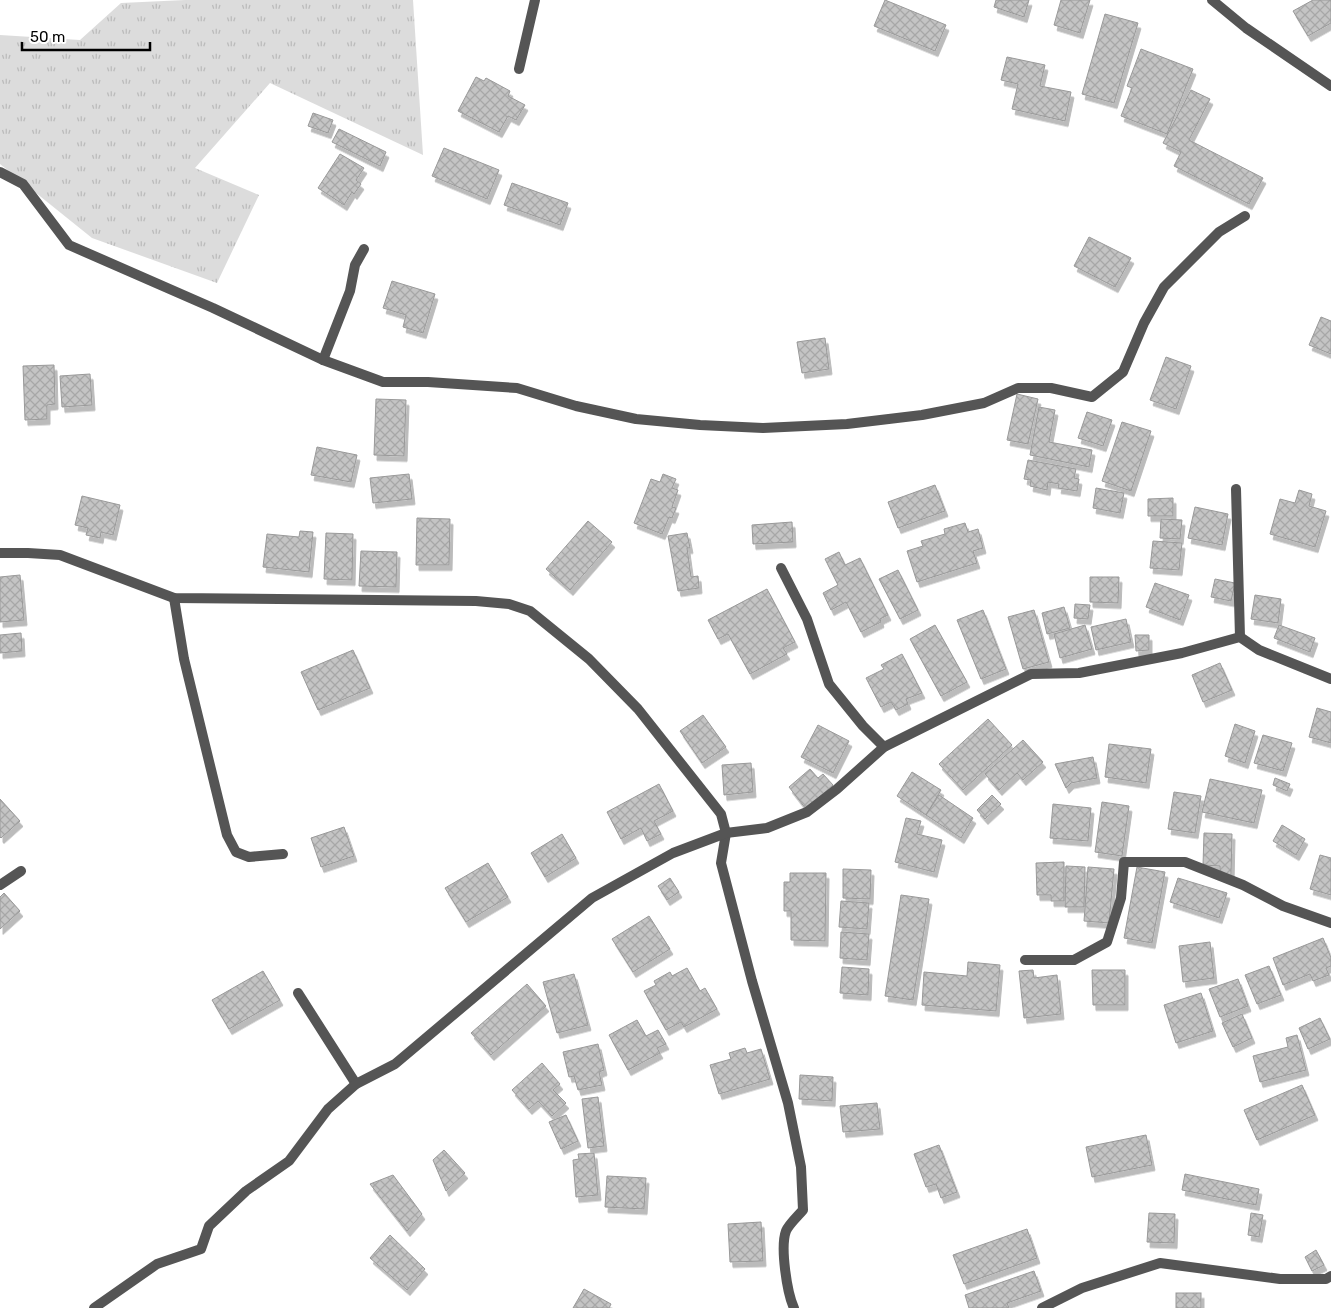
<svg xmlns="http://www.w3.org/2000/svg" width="1331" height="1308" font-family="Rubik,sans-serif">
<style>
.grass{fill:url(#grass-tufts)}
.building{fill:url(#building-cross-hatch);stroke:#999;filter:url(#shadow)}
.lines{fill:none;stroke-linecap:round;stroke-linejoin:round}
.minor{stroke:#555;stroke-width:10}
</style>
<defs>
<pattern id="grass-tufts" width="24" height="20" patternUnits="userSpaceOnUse" patternTransform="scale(1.25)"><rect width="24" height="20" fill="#dcdcdc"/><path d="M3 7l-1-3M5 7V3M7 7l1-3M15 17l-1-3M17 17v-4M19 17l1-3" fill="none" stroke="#bbb"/></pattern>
<pattern id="building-cross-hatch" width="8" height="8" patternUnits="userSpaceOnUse" patternTransform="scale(1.25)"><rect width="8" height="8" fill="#c4c4c4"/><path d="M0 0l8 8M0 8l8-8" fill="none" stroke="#a7a7a7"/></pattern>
<filter id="shadow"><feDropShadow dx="3" dy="5.5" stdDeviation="0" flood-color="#0004"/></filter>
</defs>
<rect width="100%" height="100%" fill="#fff"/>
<path class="grass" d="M185,0H413L423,155L270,83L195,168L259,195L217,283L92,238L0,164V35L80,40L121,3Z"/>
<g class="building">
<path d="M885,0L946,25L935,51L874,26Z"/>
<path d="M996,0H1029L1024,17L994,7Z"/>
<path d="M1061,0H1090L1080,33L1054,25Z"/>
<path d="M1313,0H1331V23L1308,36L1293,11Z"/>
<path d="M1105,14L1138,23L1114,103L1082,94Z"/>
<path d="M1141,49L1193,69L1167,134L1121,116L1132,88L1127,86Z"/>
<path d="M1007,57L1045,65L1040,86L1071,92L1065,121L1012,109L1018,84L1001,80Z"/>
<path d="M476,77L484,81L486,78L510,91L508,96L525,105L516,120L508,116L499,132L458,111Z"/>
<path d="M1191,90L1210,99L1189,140L1263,178L1249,204L1174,166L1181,152L1163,143Z"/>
<path d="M313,113L333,120L328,133L308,126Z"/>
<path d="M339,129L386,152L380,166L332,142Z"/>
<path d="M444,148L499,170L487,199L432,176Z"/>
<path d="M340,154L364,168L356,180L361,184L354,194L352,192L344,205L318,188Z"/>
<path d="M512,183L568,203L560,225L504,205Z"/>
<path d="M1089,237L1131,258L1115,287L1074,266Z"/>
<path d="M392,281L435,294L423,333L403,327L406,315L383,308Z"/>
<path d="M1321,317L1331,321V354L1309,345Z"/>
<path d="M825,338L829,369L802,373L797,342Z"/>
<path d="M1166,357L1191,366L1176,409L1150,400Z"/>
<path d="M54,365L55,404L47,405V419L25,420L23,366Z"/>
<path d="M90,374L92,405L62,407L60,376Z"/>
<path d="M1017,394L1038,399L1028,444L1007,440Z"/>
<path d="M376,399L406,400L404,456L374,455Z"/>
<path d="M1039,407L1055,410L1049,442L1092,450L1089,467L1030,455Z"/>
<path d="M1087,412L1112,420L1103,446L1078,438Z"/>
<path d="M1122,422L1151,431L1131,491L1102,481Z"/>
<path d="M317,447L357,455L351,482L311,475Z"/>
<path d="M1028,460L1076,469L1074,478L1079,479L1077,491L1058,488L1059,484L1048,482L1047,490L1030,486L1031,480L1024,479Z"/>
<path d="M409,474L412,499L373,503L370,478Z"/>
<path d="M663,474L676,479L672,488L678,490L672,507L676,508L672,518L669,517L662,534L634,523L651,479L660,482Z"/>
<path d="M935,485L945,511L898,528L888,502Z"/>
<path d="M1096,488L1124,493L1120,513L1093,508Z"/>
<path d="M1299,490L1312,494L1309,506L1326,511L1315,547L1270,534L1280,499L1295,503Z"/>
<path d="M82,496L120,505L113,535L101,532L100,538L86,535L88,528L75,525Z"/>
<path d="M1173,498V516H1148V499Z"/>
<path d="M1195,507L1228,514L1222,545L1188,538Z"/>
<path d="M417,518L450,519L449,565H416Z"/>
<path d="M1161,519L1182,520L1180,539L1160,538Z"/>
<path d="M588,521L612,542L570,590L546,569Z"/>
<path d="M792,522L793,542L753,544L752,525Z"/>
<path d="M965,523L968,532L978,529L983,548L973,551L977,563L917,582L907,551L923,546L921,541L945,534L944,529Z"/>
<path d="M300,531L313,532L309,572L263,567L267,534L299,537Z"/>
<path d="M326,533L353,534L352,580L324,579Z"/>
<path d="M687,533L690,548H687L691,577L698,576L699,588L678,591L668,536Z"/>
<path d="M1153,541L1182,543L1179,570L1150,568Z"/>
<path d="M361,551L397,552L396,587L359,586Z"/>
<path d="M839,552L845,565L860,558L888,615L880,619L881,622L861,632L846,602L831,610L823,593L838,585L825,559Z"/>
<path d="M898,570L918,610L900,619L879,579Z"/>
<path d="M20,575L24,620L0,622V577Z"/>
<path d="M1090,577H1119L1118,603L1090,602Z"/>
<path d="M1215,579L1235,583L1231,601L1211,597Z"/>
<path d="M1155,583L1189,595L1180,620L1146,607Z"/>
<path d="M767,589L795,642L783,648L787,654L750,674L728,634L718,639L708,620Z"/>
<path d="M1255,595L1281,599L1278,623L1251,619Z"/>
<path d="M1075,604L1090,605L1088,619L1074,618Z"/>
<path d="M1064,607L1070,628L1047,634L1042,613Z"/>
<path d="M983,610L1006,669L981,679L957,620Z"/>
<path d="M1034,610L1049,662L1023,669L1008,617Z"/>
<path d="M1126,619L1131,642L1096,650L1091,627Z"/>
<path d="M935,625L967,682L941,696L910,639Z"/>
<path d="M1085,625L1092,649L1060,658L1054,634Z"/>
<path d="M1279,625L1315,638L1310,652L1274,638Z"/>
<path d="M21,633L22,651L0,653V635Z"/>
<path d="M1135,635H1149V650L1136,651Z"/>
<path d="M353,650L370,688L318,710L301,672Z"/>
<path d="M902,654L922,693L906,699L908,704L896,710L891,702L881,707L866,678L884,669L881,665Z"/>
<path d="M1220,663L1232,690L1203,702L1192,675Z"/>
<path d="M1317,708L1331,712V743L1309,737Z"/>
<path d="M703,715L726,747L702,763L680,731Z"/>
<path d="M988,719L1012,745L963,790L939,764Z"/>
<path d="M1235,724L1255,731L1245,763L1225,756Z"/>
<path d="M818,725L849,741L833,773L801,757Z"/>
<path d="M1263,735L1292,743L1283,771L1254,763Z"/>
<path d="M1023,740L1043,762L1023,780L1017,773L999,790L985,774Z"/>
<path d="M1109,744L1151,749L1146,783L1105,777Z"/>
<path d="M1093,757L1097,778L1071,783L1066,788L1055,764Z"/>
<path d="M751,763L753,792L724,795L722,765Z"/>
<path d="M810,769L818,778L823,774L833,785L806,809L789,787Z"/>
<path d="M912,772L941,790L926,815L897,796Z"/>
<path d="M1275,778L1290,784L1287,791L1273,785Z"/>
<path d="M1210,779L1262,790L1254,823L1202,812Z"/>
<path d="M659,784L673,811L654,821L661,834L647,841L641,828L621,839L607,812Z"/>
<path d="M1174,792L1201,796L1195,833L1168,829Z"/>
<path d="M939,795L973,818L961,838L926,815Z"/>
<path d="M992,795L1001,804L985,819L977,810Z"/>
<path d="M0,799L20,821L1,838L0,837Z"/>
<path d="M1102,802L1129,806L1122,856L1095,852Z"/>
<path d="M1053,804L1091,808L1088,841L1050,838Z"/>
<path d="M906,818L921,821L917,834L942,840L934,872L895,862Z"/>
<path d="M1282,825L1305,839L1296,855L1273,841Z"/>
<path d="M344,827L354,856L321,867L311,838Z"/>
<path d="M1204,833L1232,834L1231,876L1220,875V866L1203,865Z"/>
<path d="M562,834L576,858L545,877L531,853Z"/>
<path d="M1320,855L1331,858V895L1310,889Z"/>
<path d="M1064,862V901H1051V895H1037L1036,863Z"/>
<path d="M488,863L508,897L466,922L445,888Z"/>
<path d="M1066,866L1085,867L1084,907H1065Z"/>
<path d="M1088,867L1114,869L1109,923L1084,921Z"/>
<path d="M1137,867L1165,872L1152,943L1124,938Z"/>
<path d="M843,869L871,870L870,899L843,898Z"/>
<path d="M790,873H826L825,941L791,940V911H784V882H790Z"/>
<path d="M670,878L679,892L667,900L658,886Z"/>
<path d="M1178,878L1227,893L1219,918L1170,902Z"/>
<path d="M4,893L20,911L0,929V897Z"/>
<path d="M901,895L929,899L913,1000L885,996Z"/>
<path d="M841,901L869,903L867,929L839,927Z"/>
<path d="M649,916L670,949L633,972L612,939Z"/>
<path d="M841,932L869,934L867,960L840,958Z"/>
<path d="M1323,938L1331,958V966L1326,968L1329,975L1313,981L1310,974L1283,985L1273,958Z"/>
<path d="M1210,942L1214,978L1183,982L1179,946Z"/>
<path d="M968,962L1000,965L996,1011L922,1005L924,972L967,976Z"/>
<path d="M1269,966L1281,995L1257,1004L1245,975Z"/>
<path d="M842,967L869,969L868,995L840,993Z"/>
<path d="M687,968L700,991L705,988L717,1009L684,1027L681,1022L666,1030L644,991L656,985L654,981L670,972L672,976Z"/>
<path d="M1033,970L1034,978L1057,975L1061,1014L1024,1018L1019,971Z"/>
<path d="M1092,970H1125V1005H1093Z"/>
<path d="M263,971L280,1000L229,1029L212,1000Z"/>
<path d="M574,974L588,1025L557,1033L543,982Z"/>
<path d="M1238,979L1248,1006L1220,1017L1209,989Z"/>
<path d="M527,984L546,1006L491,1055L471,1033Z"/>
<path d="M1201,993L1213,1031L1176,1043L1164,1005Z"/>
<path d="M1242,1014L1252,1038L1233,1047L1222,1023Z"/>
<path d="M1320,1018L1330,1039L1308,1049L1299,1028Z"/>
<path d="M637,1020L646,1036L658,1030L666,1044L657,1048L660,1053L628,1070L609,1035Z"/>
<path d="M1297,1035L1306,1070L1260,1082L1253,1056L1288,1047L1286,1038Z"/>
<path d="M598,1044L604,1070L599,1072L602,1085L578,1090L574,1076L569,1077L563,1052Z"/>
<path d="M745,1048L747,1053L761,1049L770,1079L719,1094L710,1065L731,1059L729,1053Z"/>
<path d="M542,1063L560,1084L553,1090L566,1103L552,1116L538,1101L529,1109L512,1090Z"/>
<path d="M800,1075L833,1077L832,1101L799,1099Z"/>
<path d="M1302,1085L1315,1115L1257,1140L1244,1110Z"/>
<path d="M598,1097L604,1146L588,1148L582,1099Z"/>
<path d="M877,1103L880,1129L843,1132L840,1106Z"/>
<path d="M566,1115L578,1141L561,1149L549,1122Z"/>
<path d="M1146,1135L1152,1165L1092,1177L1086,1147Z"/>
<path d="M939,1145L957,1192L941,1198L936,1184L926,1187L914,1154Z"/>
<path d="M444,1150L465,1173L446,1191L433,1160Z"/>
<path d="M594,1153L598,1195L576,1197L573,1160L579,1159L578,1154Z"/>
<path d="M1185,1174L1259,1189L1256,1205L1182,1190Z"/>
<path d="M393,1175L422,1214L407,1231L370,1184Z"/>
<path d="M607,1176L646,1178L644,1209L605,1207Z"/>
<path d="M1149,1213L1175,1214L1174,1243L1147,1242Z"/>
<path d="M1251,1213L1263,1215L1259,1237L1248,1235Z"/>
<path d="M761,1222L763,1261L730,1262L728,1224Z"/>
<path d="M1027,1229L1037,1258L964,1284L953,1255Z"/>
<path d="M390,1235L425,1269L407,1290L370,1258Z"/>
<path d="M1316,1250L1324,1265L1312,1271L1305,1257Z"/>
<path d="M1034,1271L1041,1291L1007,1303L1009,1308H969L965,1295Z"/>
<path d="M584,1289L611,1304L609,1308H573Z"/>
<rect x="1176" y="1293" width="25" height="15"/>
</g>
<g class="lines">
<g class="minor">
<path d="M1212,0L1246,28L1331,86"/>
<path d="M519,69L535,0"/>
<path d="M0,172L23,184L69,245L213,308L323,360L383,382H428L517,388L576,406L636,419L700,425L763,428L847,424L922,415L984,403L1018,388H1051L1092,397L1123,372L1144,323L1164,287L1219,232L1245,216"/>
<path d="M323,360L350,291L355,265L364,249"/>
<path d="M1236,489L1240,637"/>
<path d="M0,553H28L60,555L174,598L476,601L509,604L530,611L589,659L638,709L721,814L726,833L721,863L752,981L788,1103L801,1167L803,1210C798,1216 789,1224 786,1231C780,1247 787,1293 794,1308"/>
<path d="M781,568L807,619L829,684L863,726L884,747"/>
<path d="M174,598L184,659L227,835L236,852L249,857L283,854"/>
<path d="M0,885L21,871"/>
<path d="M1025,960H1074L1107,942L1121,898L1124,862H1185L1243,885L1283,906L1331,923"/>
<path d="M298,993L356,1084"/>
<path d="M94,1308L157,1264L201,1249L209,1226L246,1191L289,1161L328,1109L356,1084L395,1064L592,898L673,853L726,833L767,828L807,812L837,789L884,747L1031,674L1079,673L1182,653L1240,637L1259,650L1331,679"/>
<path d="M1042,1308L1082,1288L1160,1263L1280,1279H1326L1331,1276"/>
</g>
</g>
<path d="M22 42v8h128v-8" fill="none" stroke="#000000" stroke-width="2.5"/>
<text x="30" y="42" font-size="15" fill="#000000" stroke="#ffffff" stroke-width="4" paint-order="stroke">50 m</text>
</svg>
